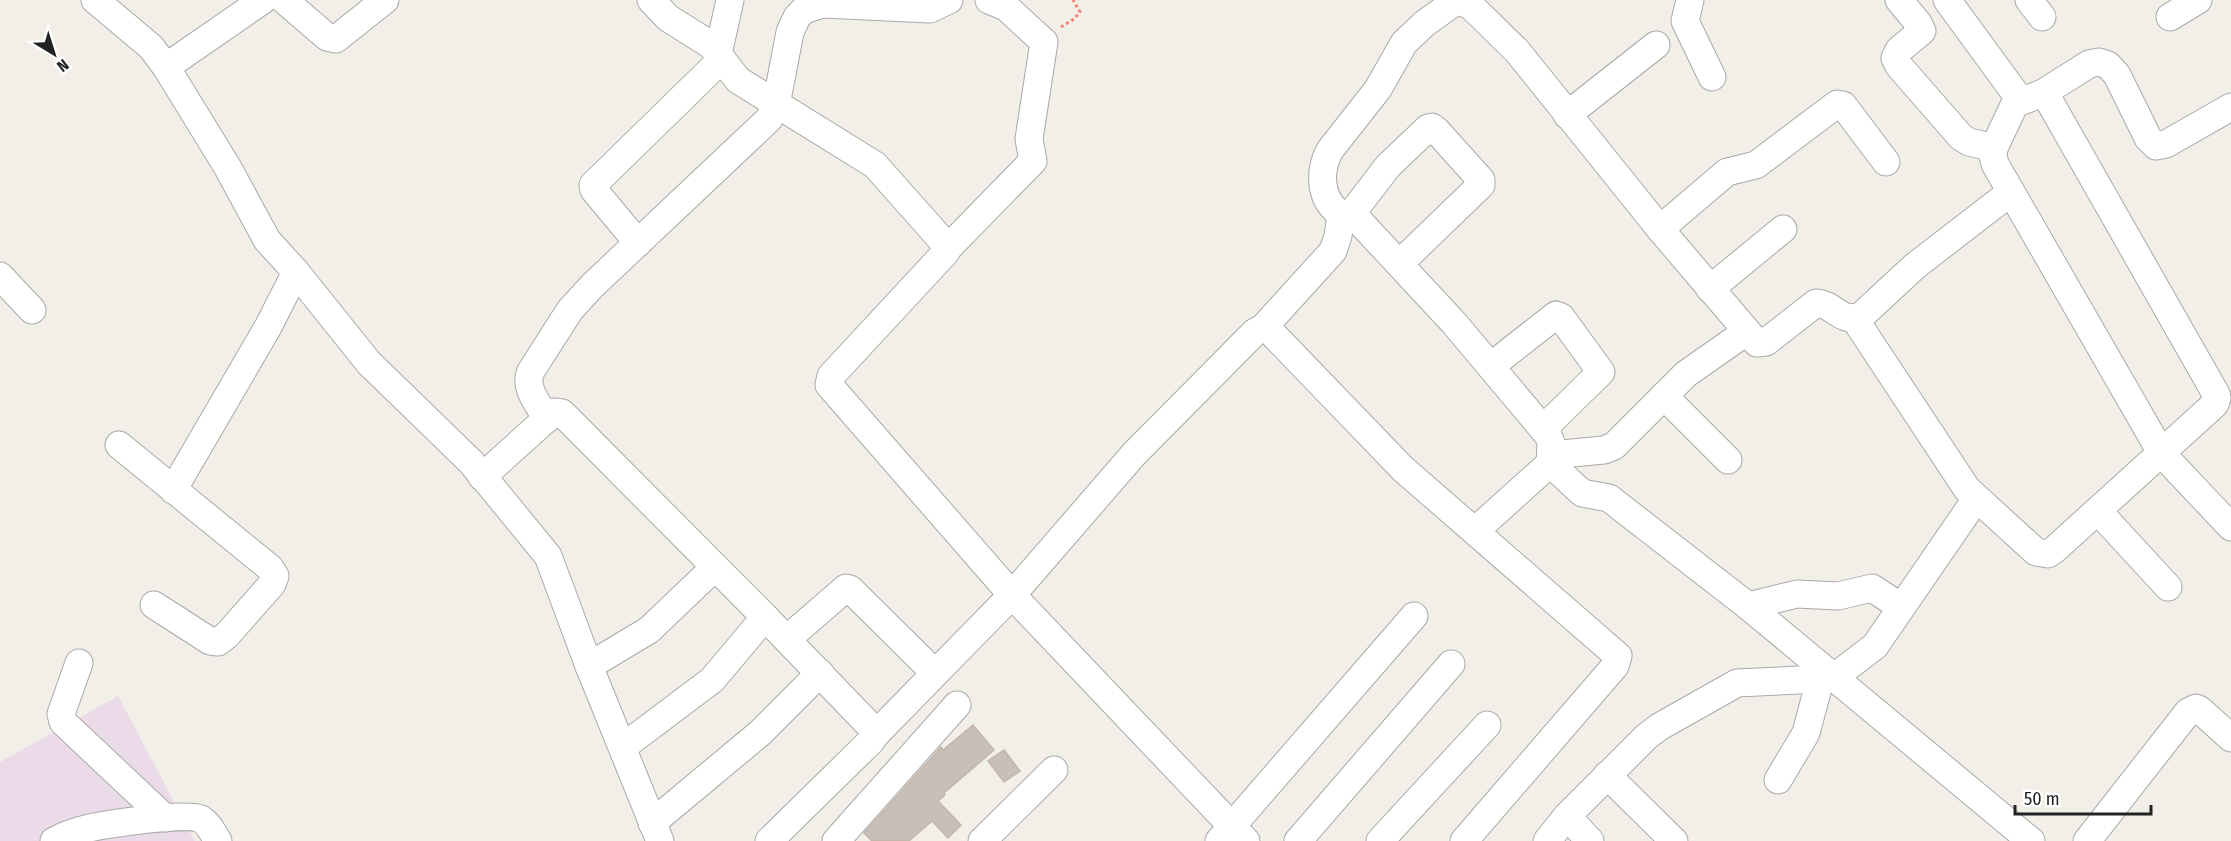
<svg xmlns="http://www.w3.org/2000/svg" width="2231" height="841" font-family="'Fira Sans Condensed',sans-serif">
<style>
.industrial{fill:#ebdbe8}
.building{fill:#c7bfb8;stroke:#c4b6ab;stroke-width:1.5}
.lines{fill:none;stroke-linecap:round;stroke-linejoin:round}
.minor-casing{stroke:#a9a9a9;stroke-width:29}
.path{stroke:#fa8072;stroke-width:3;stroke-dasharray:3 3;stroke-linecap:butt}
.minor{stroke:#fff;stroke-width:27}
</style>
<rect width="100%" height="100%" fill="#f2efe9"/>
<path class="industrial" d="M118,696L195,841H0V762Z"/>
<g class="building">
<path d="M973,725L994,750L944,793L945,795L938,801L961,825L948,838L932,821L909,841H872L864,833L941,747L943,750Z"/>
<path d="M1004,750L1020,771L1004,782L988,761Z"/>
</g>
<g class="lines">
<defs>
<g id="minor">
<path d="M95,0L151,47L166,67L228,168L267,240L296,272L369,363L471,462L548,556L589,666L660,841"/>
<path d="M284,0L327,37L336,39L385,0"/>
<path d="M651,0L668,18L711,45L738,80L875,165L946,245V252L831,376L829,385L1012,595L1246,841"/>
<path d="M1690,0L1685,21L1712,77"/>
<path d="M1899,0L1918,23L1922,31L1899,50L1895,58L1899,66L1961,137L1969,142L1994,148"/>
<path d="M1947,0L2018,97L1994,148L1993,156L1995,164L2162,454L2231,527"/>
<path d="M2029,0L2042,17"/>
<path d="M2170,17L2198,0"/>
<path d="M718,54L730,0"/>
<path d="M166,67L263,0"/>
<path d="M2043,93L2089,64L2099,62L2108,65L2117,75L2148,138L2156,146L2166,144L2231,107"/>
<path d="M1567,115L1656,45"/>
<path d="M1349,217L1388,166L1428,128L1432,127L1436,130L1481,180V185L1399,264"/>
<path d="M1660,229L1727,172L1756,165L1837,104L1843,105L1886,162"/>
<path d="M638,243L594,190L593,185L722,59"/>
<path d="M947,249L1033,161L1029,139L1044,42L1006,7L989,0"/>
<path d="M0,276L32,310"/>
<path d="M1710,289L1783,229"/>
<path d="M1854,318L1967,489L2036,552L2048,554L2054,550L2215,404L2217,398L2216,394L2047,97L2043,93L2017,103"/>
<path d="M1263,328L1333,251L1338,236L1341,215"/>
<path d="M1491,366L1556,315L1561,317L1601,372L1543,429"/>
<path d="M1664,396L1728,460"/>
<path d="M547,419C539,405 523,387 531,371L570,310L592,286L769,119L776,105L790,32L797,17L804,10L823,4L930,9L949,0"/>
<path d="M119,445L270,568L275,576L272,584L227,635L218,642L210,641L154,605"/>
<path d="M1551,455L1604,450L1614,446L1686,374L1746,332"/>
<path d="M1550,465L1551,443L1548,435L1454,323L1360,222C1353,216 1344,217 1338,212C1319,197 1319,170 1330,150L1378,89L1404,43L1424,24L1453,3L1458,1L1471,6L1517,51L1660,229L1757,343L1766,342L1816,303C1835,304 1838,322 1860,317L1915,266L2011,192"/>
<path d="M482,477L554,412L562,413L765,617L873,729L874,736L871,741L769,841"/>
<path d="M173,490L268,327L296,272"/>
<path d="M2098,511L2168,587"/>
<path d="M1475,531L1546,467L1552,465L1582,493L1609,498L1748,606L2031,841"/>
<path d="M1748,606L1797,594L1838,596L1872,588L1901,607"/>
<path d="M787,639L846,588L850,589L935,673"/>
<path d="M79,663L61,714L63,722L165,818"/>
<path d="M589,666L649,630L715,567"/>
<path d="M1833,678L1875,646L1976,499"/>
<path d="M874,736L1012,595L1134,454L1255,332L1263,328L1271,332L1403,469L1618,656L1615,666L1464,841"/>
<path d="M623,747L712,680L765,617"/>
<path d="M1607,775L1674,841"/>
<path d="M1778,780L1806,733L1823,669"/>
<path d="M1567,816L1590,841"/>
<path d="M652,823L760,733L820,673"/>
<path d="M54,841C64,835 77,831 89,828C108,824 186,812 201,819C209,824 213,833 218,841"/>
<path d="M836,841L957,705"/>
<path d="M982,841L1054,770"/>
<path d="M1219,841L1414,616"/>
<path d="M1298,841L1451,664"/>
<path d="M1380,841L1487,725"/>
<path d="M1547,841L1567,816L1646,737L1659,727L1737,683L1821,679"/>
<path d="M2087,841L2188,712L2196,708L2200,710L2231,738"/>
</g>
</defs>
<use href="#minor" class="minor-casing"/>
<path class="path" d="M1061,27L1074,19L1080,12L1073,0"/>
<use href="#minor" class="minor"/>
</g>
<g transform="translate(54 54) rotate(142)" stroke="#ffffff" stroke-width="4.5" paint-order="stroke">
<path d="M0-4.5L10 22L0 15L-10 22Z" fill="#222222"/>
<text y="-9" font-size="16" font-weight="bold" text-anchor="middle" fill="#222222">N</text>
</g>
<path d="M2015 805v9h136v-9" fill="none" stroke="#222222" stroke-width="3"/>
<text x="2024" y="805" font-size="18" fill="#222222" stroke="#ffffff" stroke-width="4.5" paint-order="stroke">50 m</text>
</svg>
